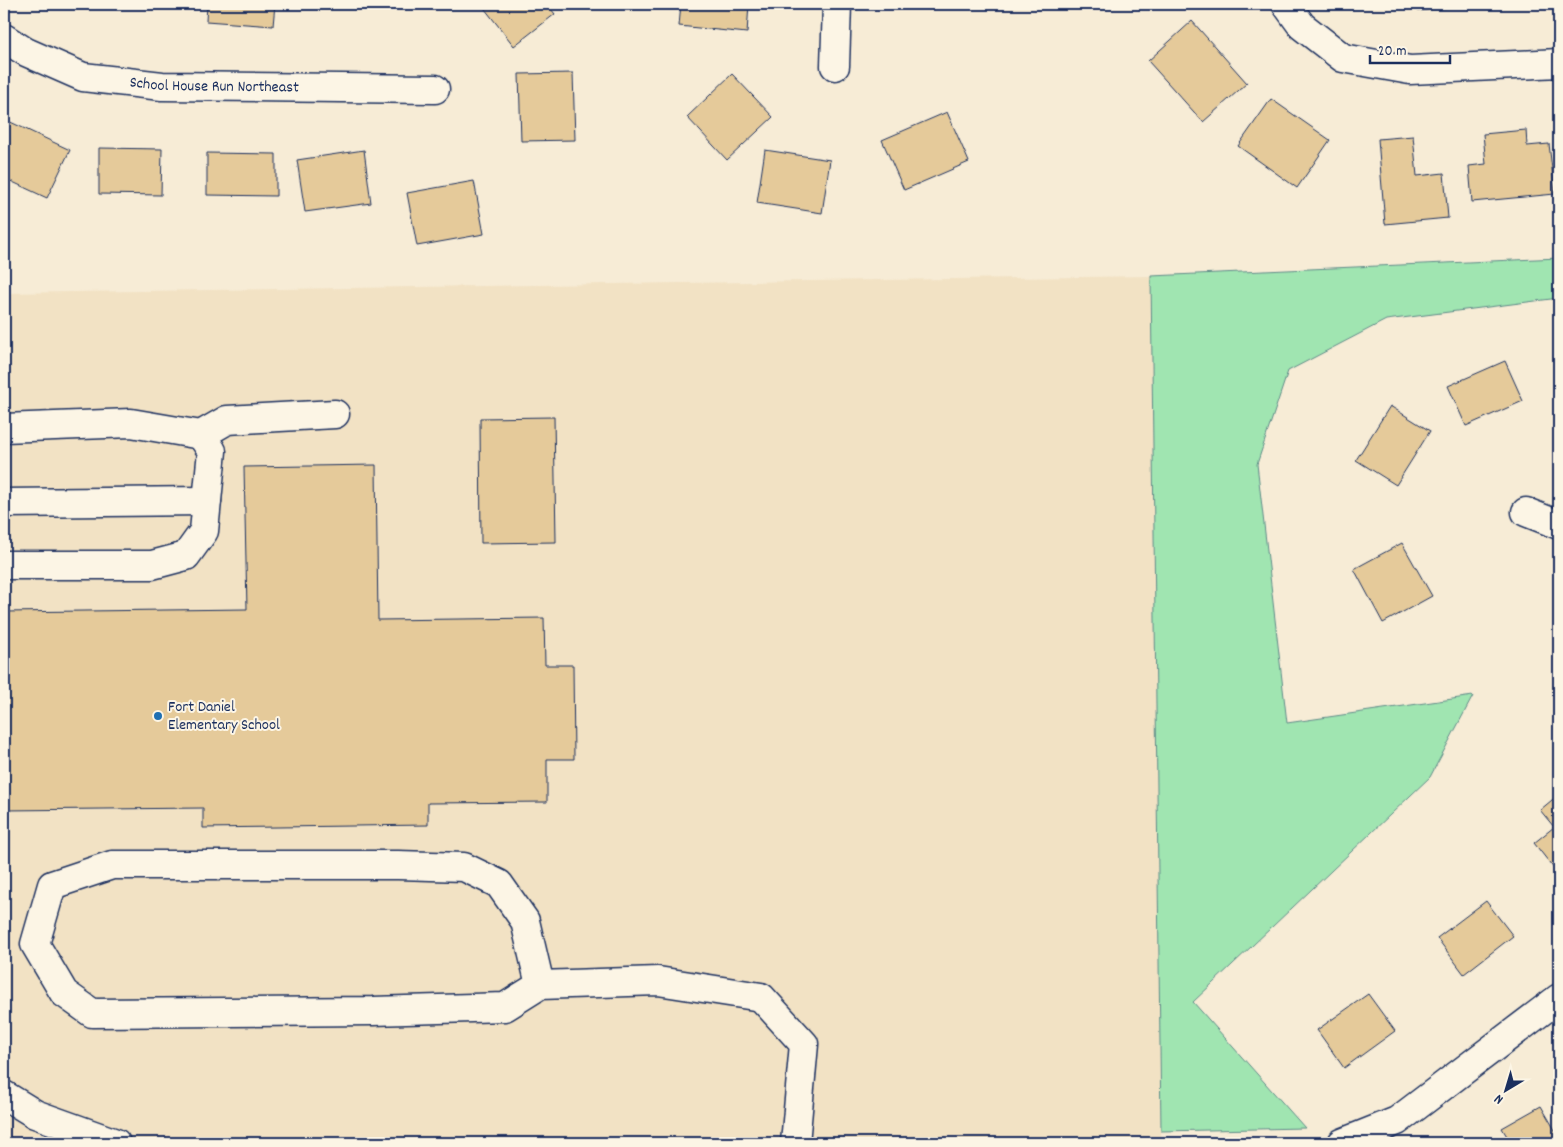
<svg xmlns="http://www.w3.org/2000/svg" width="1563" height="1147" font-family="Dekko,sans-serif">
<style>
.built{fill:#f2e2c4}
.green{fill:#a0e5b1;stroke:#5e8a88}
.building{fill:#e5ca9a;stroke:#1b2f5e}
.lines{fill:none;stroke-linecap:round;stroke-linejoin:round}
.minor-casing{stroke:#1b2f5e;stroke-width:31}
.minor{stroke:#fcf5e5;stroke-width:28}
.poi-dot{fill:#1f6fb2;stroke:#fcf5e5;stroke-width:2}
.labels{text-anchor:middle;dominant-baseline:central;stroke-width:4;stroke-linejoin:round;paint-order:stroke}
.street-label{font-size:16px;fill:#1b2f5e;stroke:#fcf5e5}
.poi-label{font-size:16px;fill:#1b2f5e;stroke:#fcf5e5;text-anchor:start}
</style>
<rect width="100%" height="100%" fill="#f7ecd6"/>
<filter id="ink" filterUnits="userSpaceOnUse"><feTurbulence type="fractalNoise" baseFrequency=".02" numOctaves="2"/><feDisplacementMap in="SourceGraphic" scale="10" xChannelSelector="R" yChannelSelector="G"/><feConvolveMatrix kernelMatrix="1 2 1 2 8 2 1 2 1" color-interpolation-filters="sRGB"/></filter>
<g filter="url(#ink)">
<path class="built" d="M1151,276L1161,1143H4V293Z"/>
<path class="green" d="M1559,258V298L1386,320L1288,371L1257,464L1287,723L1473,696L1430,777L1193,1002L1305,1128L1161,1131L1151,276Z"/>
<g class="building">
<path d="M207,4H275L273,26L206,21Z"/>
<path d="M481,4H547L555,14L514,46Z"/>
<path d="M681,4H749L747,33L679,26Z"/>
<path d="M1417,4H1483L1418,11Z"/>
<path d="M1192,21L1247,83L1203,122L1148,61Z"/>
<path d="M573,73L575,140L521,141L519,74Z"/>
<path d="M732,74L773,117L727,160L687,117Z"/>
<path d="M1271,99L1330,140L1297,188L1238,146Z"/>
<path d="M947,112L969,162L904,190L882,140Z"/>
<path d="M4,119L70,150L47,198L4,178Z"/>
<path d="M1526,130L1527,146L1549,144L1555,194L1472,202L1469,166L1486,164L1483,134Z"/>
<path d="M1413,136L1417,176L1444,173L1448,218L1385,224L1378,139Z"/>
<path d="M99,148L162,149L161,195L99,194Z"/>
<path d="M364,150L371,203L305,212L297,160Z"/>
<path d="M765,150L830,160L822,213L757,203Z"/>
<path d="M207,153L276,154V196L207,195Z"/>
<path d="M474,181L484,234L417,246L407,193Z"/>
<path d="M1505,361L1523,401L1466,426L1448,386Z"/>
<path d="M1390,406L1430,431L1396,485L1356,460Z"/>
<path d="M554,417L556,542L481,543L480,418Z"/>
<path d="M376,465L378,620L544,618L545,665H573L574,759H547V802L428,803V825L203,828V808L4,810V612L247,609L244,467Z"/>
<path d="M1402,543L1432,596L1383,623L1354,569Z"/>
<path d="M1558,795L1559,797V875L1534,843L1554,827L1540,810Z"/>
<path d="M1486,901L1513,936L1464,974L1437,938Z"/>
<path d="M1368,994L1395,1031L1344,1068L1317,1030Z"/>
<path d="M1541,1106L1559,1137V1143H1511L1502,1128Z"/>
</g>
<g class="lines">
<defs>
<g id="minor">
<path d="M1286,4L1302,26L1343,58L1410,70L1559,63"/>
<path id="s1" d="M4,38L26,52L83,77L162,86L435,89"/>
<path d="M835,66L837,4"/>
<path d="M4,428L131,423L201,435L227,420L335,414"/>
<path d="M4,503L207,501"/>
<path d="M1526,512L1559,525"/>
<path d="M4,565H152L186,556L204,531L212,451L201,435"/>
<path d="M540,985L525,921L499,884L464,867L398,865H112L52,885L35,944L64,993L92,1013L373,1011L505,1007L540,985L658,981L761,997L804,1044L795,1143"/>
<path d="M4,1095L35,1114L116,1143"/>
<path d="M1342,1143L1397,1121L1559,998"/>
</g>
</defs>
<use href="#minor" class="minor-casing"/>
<use href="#minor" class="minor"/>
</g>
</g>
<circle class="poi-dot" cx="158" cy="716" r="5"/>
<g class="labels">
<g class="street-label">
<text stroke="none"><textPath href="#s1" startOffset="220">School House Run Northeast</textPath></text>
</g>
<g class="poi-label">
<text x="168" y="707">Fort Daniel<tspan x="168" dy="18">Elementary School</tspan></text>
</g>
</g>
<rect width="1563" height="1147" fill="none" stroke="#fcf5e5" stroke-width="20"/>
<rect x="10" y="10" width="1543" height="1127" fill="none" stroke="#1b2f5e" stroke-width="2" filter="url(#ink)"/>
<g transform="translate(1506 1090) rotate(218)" stroke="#fcf5e5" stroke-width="4" paint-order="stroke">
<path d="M0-4L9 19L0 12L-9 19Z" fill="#1b2f5e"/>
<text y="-8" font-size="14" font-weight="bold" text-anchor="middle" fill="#1b2f5e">N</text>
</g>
<path d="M1370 55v8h80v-8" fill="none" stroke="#1b2f5e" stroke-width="2.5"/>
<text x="1378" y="55" font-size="15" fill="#1b2f5e" stroke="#fcf5e5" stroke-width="4" paint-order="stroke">20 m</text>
</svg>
